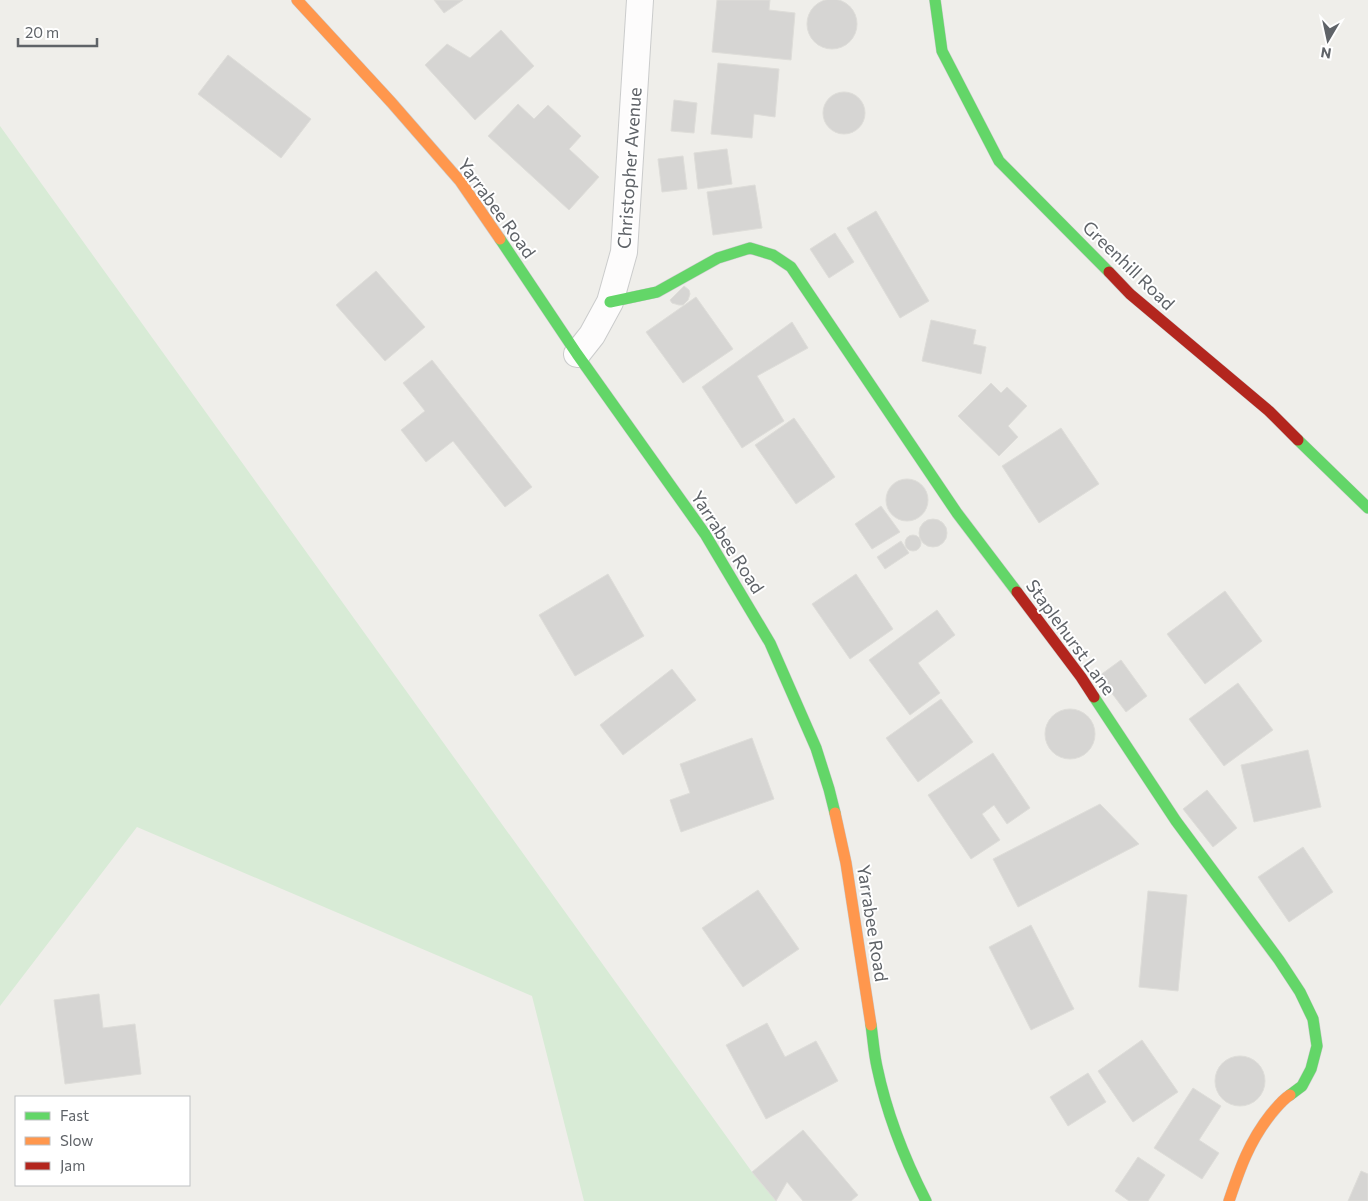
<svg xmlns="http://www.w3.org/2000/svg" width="1368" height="1201" font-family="Commissioner,sans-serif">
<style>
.green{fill:#d8ebd6}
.building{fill:#d6d5d3;stroke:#deddd9}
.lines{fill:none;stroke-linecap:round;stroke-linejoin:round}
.street-casing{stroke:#cbcccc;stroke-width:28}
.fast-casing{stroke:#cacacb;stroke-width:12}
.slow-casing{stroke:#cacacb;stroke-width:12}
.jam-casing{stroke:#cacacb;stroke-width:12}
.street{stroke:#fdfcfc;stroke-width:26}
.fast{stroke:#63d668;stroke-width:11}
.slow{stroke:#ff974d;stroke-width:11}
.jam{stroke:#b3261e;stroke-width:11}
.labels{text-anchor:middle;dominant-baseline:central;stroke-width:4;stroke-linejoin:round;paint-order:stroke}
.street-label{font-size:18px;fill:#5f6368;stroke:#fff}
</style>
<rect width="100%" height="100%" fill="#efeeea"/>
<path class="green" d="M0,126L752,1172L776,1201H584L532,996L137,827L0,1006Z"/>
<g class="building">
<circle cx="832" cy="24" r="25"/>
<path d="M434,0H463L444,13Z"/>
<path d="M717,0H770L769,10L795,13L791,60L712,52Z"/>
<path d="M501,30L534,66L475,120L425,65L447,44L470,58Z"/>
<path d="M228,55L311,119L281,158L198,94Z"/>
<path d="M718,63L779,69L775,117L754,114L752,138L711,134Z"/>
<circle cx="844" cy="113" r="21"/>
<path d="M674,100L697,103L694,133L671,131Z"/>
<path d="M518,104L534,119L548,105L581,136L569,149L599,177L569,210L488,136Z"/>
<path d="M727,149L732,184L698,189L694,153Z"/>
<path d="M683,156L687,189L662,192L658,159Z"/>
<path d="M755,185L762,228L713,235L707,192Z"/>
<path d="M876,211L929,301L900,318L847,228Z"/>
<path d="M835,233L854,262L829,278L810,249Z"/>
<path d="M376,271L425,327L385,361L336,305Z"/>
<path d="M684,286L689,290L690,294L688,300L683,305H679L672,303L670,300Z"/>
<path d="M696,297L733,349L683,383L646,332Z"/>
<path d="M931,320L976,330L973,344L986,347L981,374L922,361Z"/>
<path d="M792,322L808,348L757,376L784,421L742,448L702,387Z"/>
<path d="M432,360L532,487L505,507L453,441L426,462L401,430L425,411L403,383Z"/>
<path d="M991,383L1001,393L1007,387L1027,406L1008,426L1018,437L999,456L958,416Z"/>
<path d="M794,418L835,477L796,504L755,445Z"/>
<path d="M1061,428L1099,484L1039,523L1002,466Z"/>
<circle cx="907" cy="500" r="21"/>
<path d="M881,506L900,532L872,549L855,524Z"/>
<circle cx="933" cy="533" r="14"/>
<circle cx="913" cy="543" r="8"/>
<path d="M901,541L909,553L885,569L877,557Z"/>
<path d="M608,574L644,636L575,676L539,615Z"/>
<path d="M856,574L893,629L850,659L812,604Z"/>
<path d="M1225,591L1262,641L1205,684L1167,634Z"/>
<path d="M937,610L955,635L918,663L940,693L910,715L869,660Z"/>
<path d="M1121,660L1147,696L1126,712L1099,676Z"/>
<path d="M672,669L696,700L623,755L600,725Z"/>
<path d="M1238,683L1273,730L1224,766L1189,719Z"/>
<path d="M941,699L973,742L918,782L886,738Z"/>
<circle cx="1070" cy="734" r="25"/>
<path d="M752,738L774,799L681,832L670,800L690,793L680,764Z"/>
<path d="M1308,750L1321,807L1254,822L1241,765Z"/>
<path d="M993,753L1030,808L1007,824L994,805L982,814L1000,840L971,859L928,795Z"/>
<path d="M1207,790L1237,828L1213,847L1183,809Z"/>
<path d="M1100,804L1139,844L1018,907L993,859Z"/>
<path d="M1303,847L1333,892L1289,922L1258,877Z"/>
<path d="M758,890L799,949L743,987L702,928Z"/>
<path d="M1148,891L1187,895L1178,991L1139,987Z"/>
<path d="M1031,925L1074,1009L1031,1030L989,947Z"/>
<path d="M99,994L103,1028L135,1024L141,1074L65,1084L54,1000Z"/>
<path d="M767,1023L785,1057L816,1041L838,1081L766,1119L726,1045Z"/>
<path d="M1142,1040L1178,1092L1133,1122L1098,1071Z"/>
<circle cx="1240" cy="1081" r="25"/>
<path d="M1088,1073L1106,1102L1068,1126L1050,1097Z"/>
<path d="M1193,1088L1221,1106L1199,1140L1219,1153L1202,1179L1154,1148Z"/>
<path d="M803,1130L858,1195L851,1201H803L787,1182L776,1201L752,1172Z"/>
<path d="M1138,1157L1165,1175L1148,1201H1129L1115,1191Z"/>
<path d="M1361,1171L1368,1174V1201H1348Z"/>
</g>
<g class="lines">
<defs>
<path id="street" d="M577,354L592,335L610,302L624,252L640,0"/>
<g id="fast">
<path d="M935,0L942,51L999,161L1109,272"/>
<path d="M500,239L577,354L705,534L770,643L816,748L829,789L835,813"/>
<path d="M610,302L657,292L718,258L750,248L773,255L791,267L957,513L1017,592"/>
<path d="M1298,440L1368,508"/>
<path d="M1094,697L1176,821L1279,960L1300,992L1313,1019L1317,1046L1311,1069L1302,1086L1290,1095"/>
<path d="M871,1025C873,1039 874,1054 877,1067C887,1115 904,1158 926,1201"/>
</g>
<g id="slow">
<path d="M297,0L391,102L460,181L500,239"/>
<path d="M835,813L846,863L871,1025"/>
<path d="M1229,1201C1240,1168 1249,1142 1271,1114C1277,1107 1282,1100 1290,1095"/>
</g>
<g id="jam">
<path d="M1109,272L1130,294L1269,411L1298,440"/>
<path d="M1017,592L1081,677L1094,697"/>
</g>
</defs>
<use href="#street" class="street-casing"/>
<use href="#fast" class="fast-casing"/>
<use href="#slow" class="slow-casing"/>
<use href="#jam" class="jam-casing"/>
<use href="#street" class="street"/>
<use href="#fast" class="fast"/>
<use href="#slow" class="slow"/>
<use href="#jam" class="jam"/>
</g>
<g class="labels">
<g class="street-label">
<text transform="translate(629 168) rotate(-86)">Christopher Avenue</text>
<text transform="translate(497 208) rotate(54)">Yarrabee Road</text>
<text transform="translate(1129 265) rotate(44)">Greenhill Road</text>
<text transform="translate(728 542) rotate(57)">Yarrabee Road</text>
<text transform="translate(1071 637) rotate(54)">Staplehurst Lane</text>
<text transform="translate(873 923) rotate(81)">Yarrabee Road</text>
</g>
</g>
<rect x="15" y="1096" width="175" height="90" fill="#ffffff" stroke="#bfc1c3"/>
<rect x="25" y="1112" width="25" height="8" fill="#63d668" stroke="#bfc1c3"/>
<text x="60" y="1121" font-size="15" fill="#5f6368">Fast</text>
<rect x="25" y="1137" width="25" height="8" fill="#ff974d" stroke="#bfc1c3"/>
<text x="60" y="1146" font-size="15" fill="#5f6368">Slow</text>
<rect x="25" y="1162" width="25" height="8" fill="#b3261e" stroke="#bfc1c3"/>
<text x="60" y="1171" font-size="15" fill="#5f6368">Jam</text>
<g transform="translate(1328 40) rotate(189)" stroke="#ffffff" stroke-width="4" paint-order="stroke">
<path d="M0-4L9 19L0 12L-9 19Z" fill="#5f6368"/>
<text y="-8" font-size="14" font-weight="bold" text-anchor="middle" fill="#5f6368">N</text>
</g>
<path d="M18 38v8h79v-8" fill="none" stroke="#5f6368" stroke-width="2.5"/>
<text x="25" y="38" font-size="15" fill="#5f6368" stroke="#ffffff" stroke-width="4" paint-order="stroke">20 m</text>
</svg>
